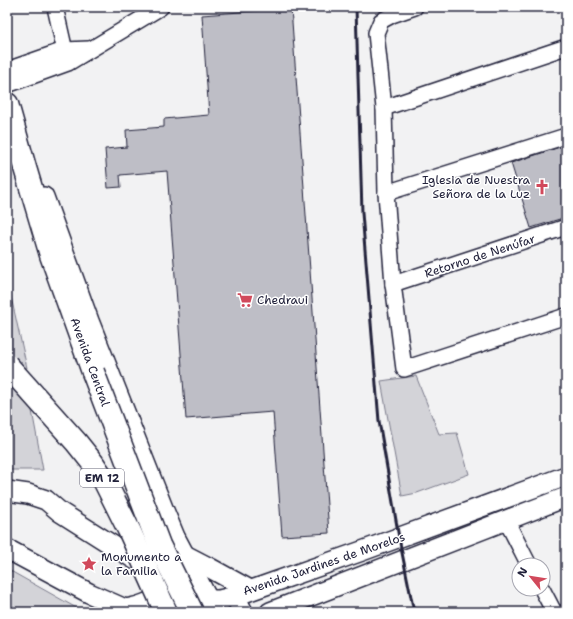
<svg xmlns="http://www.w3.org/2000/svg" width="573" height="619" font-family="'Shantell Sans',sans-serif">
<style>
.green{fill:#d3d3d8;stroke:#7a7a8a}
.building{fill:#bebec6;stroke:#22223b}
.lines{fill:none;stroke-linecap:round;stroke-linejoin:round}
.minor-casing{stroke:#22223b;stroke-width:18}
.major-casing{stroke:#22223b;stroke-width:22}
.highway-casing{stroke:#22223b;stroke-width:25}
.minor{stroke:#fff;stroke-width:15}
.major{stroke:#fff;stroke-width:19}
.highway{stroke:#fff;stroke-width:22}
.rail{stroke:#22223b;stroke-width:3}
.highway-bridge-casing{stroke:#22223b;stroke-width:25;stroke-linecap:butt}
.highway-bridge{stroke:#fff;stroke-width:22}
.labels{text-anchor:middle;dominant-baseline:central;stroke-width:3;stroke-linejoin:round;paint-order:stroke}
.shield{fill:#fff;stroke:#646476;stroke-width:1}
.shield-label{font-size:11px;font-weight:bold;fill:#22223b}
.poi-label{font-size:12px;fill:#22223b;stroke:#fff;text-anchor:start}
.street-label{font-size:12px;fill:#22223b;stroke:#fff}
</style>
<rect width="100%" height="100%" fill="#f2f2f3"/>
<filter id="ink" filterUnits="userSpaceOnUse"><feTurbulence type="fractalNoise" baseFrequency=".025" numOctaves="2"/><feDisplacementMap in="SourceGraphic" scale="8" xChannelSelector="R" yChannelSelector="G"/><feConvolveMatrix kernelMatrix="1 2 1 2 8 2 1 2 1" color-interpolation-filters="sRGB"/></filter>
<g filter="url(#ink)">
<g class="green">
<path d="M7,279L27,368L7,369Z"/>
<path d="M416,376L439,434L457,433L469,474L417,493L402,496L381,381Z"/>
<path d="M27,384L43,470H7V386L13,385Z"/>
<path d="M7,569L80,610L81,612H18L7,600Z"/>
</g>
<g class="building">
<path d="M291,8L329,533L282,536L273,412L186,419L167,171L120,175L121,187L108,188L105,149L127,147L126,130L164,127V119L209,115L202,15Z"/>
<path d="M566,145V217L531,228L511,163Z"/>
</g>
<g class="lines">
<defs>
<g id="minor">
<path d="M55,7L67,60"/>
<path d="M415,7L392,15L381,21L376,33L384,108L386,193L393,284L404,369L566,316"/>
<path d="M7,70L64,50L89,49"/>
<path d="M7,85L68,63L161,7"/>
<path d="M384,108L566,47"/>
<path d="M386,193L566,136"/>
<path d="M393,284L566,227"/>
<path d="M506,520L529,565"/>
<path d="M542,589L554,612"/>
<path d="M565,612H566"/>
</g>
<g id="major">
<path d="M44,197L89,321L163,508L175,537L210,603"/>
<path d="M7,491L28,494L46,500L60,512L150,569"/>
<path d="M7,549L89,593L125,609L133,612"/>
<path d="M182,557L183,554L210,568L250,590"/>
<path d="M173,583C186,590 201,601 217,600C223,600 229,597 235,596L362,551L566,476"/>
<path d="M235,596L243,612"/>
<path d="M125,609C143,606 156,601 169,587"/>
<path d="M270,612L566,497"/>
</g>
<path id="highway" d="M7,104L25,168L51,255L93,372"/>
</defs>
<use href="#minor" class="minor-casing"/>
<use href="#major" class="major-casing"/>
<use href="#highway" class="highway-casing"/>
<use href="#minor" class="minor"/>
<use href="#major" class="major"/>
<use href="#highway" class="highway"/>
<path class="rail" d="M356,7L362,213L379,421L399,538L414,612"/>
<defs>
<g id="highway-bridge">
<path d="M7,365L76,442L92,462L104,480L130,532L166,612"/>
<path d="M93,372L159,545L192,612"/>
</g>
</defs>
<use href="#highway-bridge" class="highway-bridge-casing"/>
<use href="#highway-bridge" class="highway-bridge"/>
</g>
</g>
<defs>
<symbol id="church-bare" viewBox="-9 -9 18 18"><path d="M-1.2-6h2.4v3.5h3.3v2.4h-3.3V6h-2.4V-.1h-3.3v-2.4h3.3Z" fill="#d1495b" stroke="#fff" stroke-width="2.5" paint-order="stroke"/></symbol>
<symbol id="supermarket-bare" viewBox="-9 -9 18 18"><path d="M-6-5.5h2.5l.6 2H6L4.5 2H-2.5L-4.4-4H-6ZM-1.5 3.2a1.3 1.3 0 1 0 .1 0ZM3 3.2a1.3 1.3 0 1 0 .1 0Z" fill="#d1495b" stroke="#fff" stroke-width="2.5" paint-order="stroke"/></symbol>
<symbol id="sight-bare" viewBox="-9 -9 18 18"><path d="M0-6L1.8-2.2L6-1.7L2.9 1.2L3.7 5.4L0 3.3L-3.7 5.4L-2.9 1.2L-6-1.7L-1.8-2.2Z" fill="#d1495b" stroke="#fff" stroke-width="2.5" paint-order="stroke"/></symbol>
</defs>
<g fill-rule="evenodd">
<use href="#church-bare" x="531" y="176" width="22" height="22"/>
<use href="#supermarket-bare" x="234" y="289" width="22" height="22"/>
<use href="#sight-bare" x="78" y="553" width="22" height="22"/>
</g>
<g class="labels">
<rect class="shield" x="80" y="469" width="44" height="18" rx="3"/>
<g class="shield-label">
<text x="102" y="478">EM 12</text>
</g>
<g class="poi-label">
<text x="530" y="180" text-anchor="end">Iglesia de Nuestra<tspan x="530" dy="14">Señora de la Luz</tspan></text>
<text x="257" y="300">Chedraui</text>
<text x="101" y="557">Monumento a<tspan x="101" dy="14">la Familia</tspan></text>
</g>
<g class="street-label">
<text transform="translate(480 256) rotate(-18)">Retorno de Nenúfar</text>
<text transform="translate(90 362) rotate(70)">Avenida Central</text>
<text transform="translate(324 564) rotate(-19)">Avenida Jardines de Morelos</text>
</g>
</g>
<rect width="573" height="619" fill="none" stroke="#fff" stroke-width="24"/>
<rect x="12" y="12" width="549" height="595" fill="none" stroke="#22223b" stroke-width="1.5" filter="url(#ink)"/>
<g transform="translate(531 577) rotate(300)"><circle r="19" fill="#ffffff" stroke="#a7a7b1"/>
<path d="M0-3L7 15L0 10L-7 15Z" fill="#d1495b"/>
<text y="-6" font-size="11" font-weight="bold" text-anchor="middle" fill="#22223b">N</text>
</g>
</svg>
